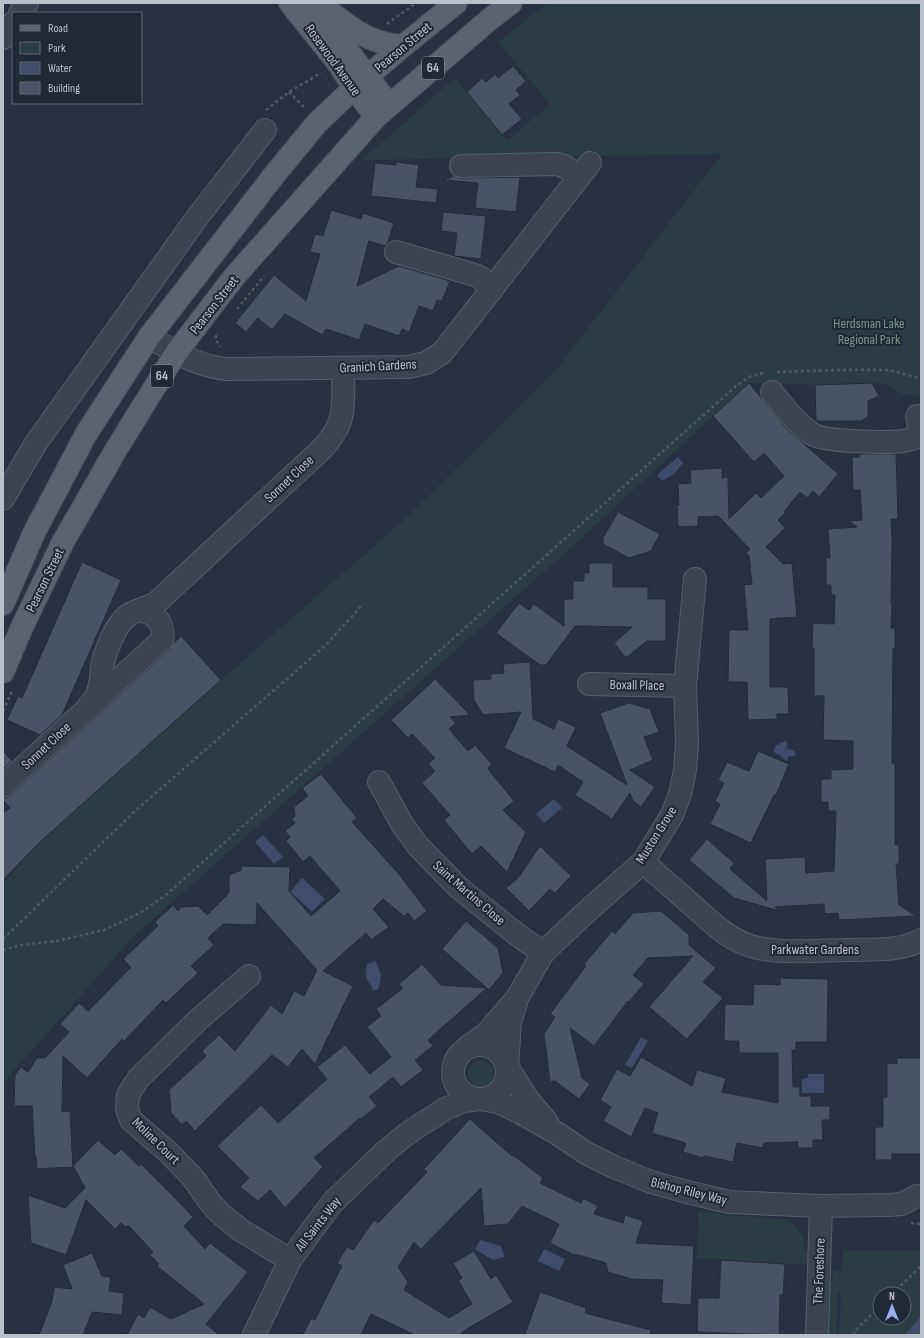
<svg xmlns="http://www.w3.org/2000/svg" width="924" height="1338" font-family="'Sofia Sans Condensed',sans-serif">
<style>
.green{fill:#2b3d44;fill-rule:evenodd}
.water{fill:#3f4c6b}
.building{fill:#4a5267;stroke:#242a3a}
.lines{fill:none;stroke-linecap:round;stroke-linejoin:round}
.minor-casing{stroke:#585e6d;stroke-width:24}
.major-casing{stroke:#474c5c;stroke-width:24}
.path{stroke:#495a60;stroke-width:2.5;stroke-dasharray:3 3;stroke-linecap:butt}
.minor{stroke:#3d4353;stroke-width:22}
.major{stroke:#5b6272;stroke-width:22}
.labels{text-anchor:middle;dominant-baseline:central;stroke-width:4;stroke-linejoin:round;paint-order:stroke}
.shield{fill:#212838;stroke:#8c92a0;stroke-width:1}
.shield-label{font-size:13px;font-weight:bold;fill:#babfcc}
.street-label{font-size:14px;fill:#babfcc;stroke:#212838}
.park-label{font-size:14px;fill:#739c82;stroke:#212838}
</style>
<rect width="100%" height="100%" fill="#293043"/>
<g class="green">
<path d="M548,3H921V397L902,394L884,383L815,385L749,383L575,544L134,936L3,1083V884L41,841L221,680L404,520L556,370L722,154L362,160L455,78L508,140L550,104L498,42Z"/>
<circle cx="481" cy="1074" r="13"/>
<path d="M698,1211L729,1215L785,1219C798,1227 805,1235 805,1250H808V1265L697,1258Z"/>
<path d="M843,1250L921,1251V1335H839L841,1293L838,1292L836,1335H827L828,1284L833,1279L832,1271L842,1270ZM880,1294H904V1318H880Z"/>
</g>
<g class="water">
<path d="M678,457L683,463L674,474L662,481L657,475Z"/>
<path d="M787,741V748L794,751L796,754L795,756L787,757L788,761L784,759L782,756L776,754L774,751L776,745H779L780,743Z"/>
<path d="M554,799L562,808L544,823L536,814Z"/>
<path d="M263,835L283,857L274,864L255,842Z"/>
<path d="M302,878L325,899L312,912L290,892Z"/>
<path d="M375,961C381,973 383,976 378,990H373C367,976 364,981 367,964Z"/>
<path d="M641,1037L648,1041L632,1068L625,1065Z"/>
<path d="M808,1074H824V1093H802V1079L808,1078Z"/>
<path d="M480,1240L501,1246L505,1257L493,1260L475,1249Z"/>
<path d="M544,1249L565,1259L559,1271L538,1261Z"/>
<path d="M921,1316V1335H905Z"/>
</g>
<g class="building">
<path d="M513,66L526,81L516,90L520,95L509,104L522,119L502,135L467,92L482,78L486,82L495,74L498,78Z"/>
<path d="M396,162L419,165L416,187L438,189L436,203L371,196L375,163L396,165Z"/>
<path d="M454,176L461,178L520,177L516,212L475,208L478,183L443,180Z"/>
<path d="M331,210L361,219L363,213L394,223L388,242L385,246L369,241L357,286L399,266L450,281L442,301L437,300L433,311L419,306L409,332L402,329L399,336L365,324L359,340L326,329L322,335L285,314L272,330L258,318L246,332L235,323L274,275L306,301L320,254L310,252L315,234L323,236Z"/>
<path d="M443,212L486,216L481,259L454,256L457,233L441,231Z"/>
<path d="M749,383L786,428L838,474L819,497L813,491L807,498L800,492L784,512L785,513L778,520L785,528L766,547L783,564L792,563L797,617L770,619V687H788L789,714H777V719L748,720L747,682H728L729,630H748L744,585L752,584L749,556L746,553L750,549L718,516L698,517V526L678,527L677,505H679L678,484L691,483L690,470L722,468V478L728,477L729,519L756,493L761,498L784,476L764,453L754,462L713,416Z"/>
<path d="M872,383L879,396L868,401V416L862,421H816L815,385Z"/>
<path d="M859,454H896L898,519H891L892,541L891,603H892L891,628H895V649H893L892,763H895V845H899V864H896L899,905L916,916L839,920L838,913L825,914L824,904L775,907L779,911L734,898L689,860L707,839L734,863L730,869L767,901L765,859L805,857L806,873L834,871L836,811H828V802H821V779H831V770L853,769V741L823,740L824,696H814V648H812L813,623L834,624L835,595H831V585H826V558H830L828,529L857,527L849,521L862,520L860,490H853L852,457H859Z"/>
<path d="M618,512L660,534L651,551L629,558L603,544V538Z"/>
<path d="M82,562L121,580L62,715L40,735L7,720L18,696L22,698Z"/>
<path d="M589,563H613V587H648V599H666V641H647L626,658L614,643L632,627L575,626L546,665H540L496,633L519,603L529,610L534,604L564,626V599H573V581H584V573H589Z"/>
<path d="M181,636L221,680L41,841L3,880V813L10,808L3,800V798H6L11,795L170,649L173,644Z"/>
<path d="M530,662L533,719L554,729L558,719L576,727L567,746L627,785L600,713L629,703L650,709L659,732L644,737L653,760L630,770L655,787L641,807L633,801L630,793L612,819L575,795L583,782L558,765L555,772L504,748L521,712L483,715L474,700L473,680L491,679V674L504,673L503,664Z"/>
<path d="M435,679L470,715L450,717L456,723L449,729L468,751L475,745L492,764L488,769L514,801L503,810L526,832L507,872L481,846L472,854L444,820L450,815L422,783L435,771L428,764L435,758L412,734L408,738L391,720Z"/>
<path d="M3,751L12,761L3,769Z"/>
<path d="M758,751L789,764L776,795H774L751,843L710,824L720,804L715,801L724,783L718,780L727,762L749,771Z"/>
<path d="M321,774L357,818L352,822L398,873L427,911L414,921L408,913L404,916L383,899L373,909L389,927L371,940L366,933L323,971L353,986L315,1064L302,1049L288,1067L272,1055L195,1131L186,1121L182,1125L171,1113L169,1090L206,1056L202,1051L219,1035L235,1051L271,1005L282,1014L294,991L304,996L317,970L257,903L256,925L223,924L208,938L214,945L191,966L198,973L166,1003L163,1000L124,1041L122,1039L87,1078L63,1056L62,1112L70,1111L73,1167L37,1169L36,1157H35L32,1106H14L15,1075L21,1067L28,1072L37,1058H45L69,1032L60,1024L79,1003L88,1011L131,967L123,959L158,926L155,922L173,905L178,911L181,907L198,906L207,915L229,893V875L241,870V866L290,867L289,891L311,916L340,891L310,856L303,862L286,841L290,837L285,831L295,823L292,819L295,816L294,807L308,796L302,788Z"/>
<path d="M540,846L571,876L555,893L550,889L529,911L506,888L518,878Z"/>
<path d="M661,911L689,935V945L716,968L703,982L723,998L687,1039L649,1007L693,956L648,958L633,975L644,984L629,1002L628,1001L594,1046L570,1028L582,1078L590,1084L579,1099L555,1081L550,1082L544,1034L555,1017L550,1014L586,966L584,964L612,931L615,934L633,913Z"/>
<path d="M466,921L498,948L503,973L489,990L442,949Z"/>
<path d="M422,964L441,985L487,988L428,1040L433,1046L415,1060L423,1070L401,1087L393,1077L369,1097L377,1106L361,1119L360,1118L314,1158L323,1167L285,1208L270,1190L258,1201L240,1187L249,1178L217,1146L261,1105L278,1123L327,1079L317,1067L345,1045L370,1074L391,1057L367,1027L381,1016L376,1009L403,988L399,984Z"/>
<path d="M780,978L828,979L827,1042H796V1050H792L793,1087H800V1096H811V1106H830V1120H822L823,1140H813V1148H798V1142L764,1143L763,1148L737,1143L733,1162L704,1156L703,1158L683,1152L686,1143L652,1133L658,1113L645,1108L631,1137L603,1121L611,1107L600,1100L617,1069L630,1076L641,1057L692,1086L697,1070L726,1078L722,1092L778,1103V1053H739V1041H724L725,1004L753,1005L754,984L780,985Z"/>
<path d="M897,1058H921V1154H892V1160H875V1127H883V1097H887V1063L897,1064Z"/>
<path d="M470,1119L512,1156L513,1155L543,1178L540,1183L581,1203L583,1198L598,1206L594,1214L623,1223L625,1215L643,1221L636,1243L694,1246L691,1305L661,1303L663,1280L631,1279L608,1272L606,1263L575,1254L574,1255L550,1243L559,1224L522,1206L508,1224L484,1226L481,1188L421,1249L414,1242L398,1267L408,1282L404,1290L449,1318L472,1304L458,1280L462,1278L453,1263L474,1251L491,1279L496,1275L513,1302L462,1332L460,1335H415L371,1314L361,1335H303L311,1318L315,1320L342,1266L337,1263L347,1247L353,1250L374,1220L378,1223L427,1172L424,1169Z"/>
<path d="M98,1140L115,1155L121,1149L139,1166L141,1164L179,1202L193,1217L184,1226L205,1249L210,1243L248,1272L206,1324L219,1335H127L138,1314L144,1318L150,1307L171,1319L204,1304L157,1266L159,1264L150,1255L153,1252L128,1225L126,1227L121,1223L115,1229L86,1200L66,1255L31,1243L28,1195L65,1208L85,1188L73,1166Z"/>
<path d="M92,1253L102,1276L111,1277L109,1291L124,1293L122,1315L92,1312L83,1335H39L52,1301L54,1287L72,1289L63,1265Z"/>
<path d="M721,1260L785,1264L783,1295H780L779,1335L697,1332L698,1298H719Z"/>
<path d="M540,1292L586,1308L585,1313L651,1330L650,1335H525Z"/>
</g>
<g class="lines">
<defs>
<g id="minor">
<path d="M20,13L27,3"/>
<path d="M3,38L13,23"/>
<path d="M461,166L557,164L566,167L579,177"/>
<path d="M396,252L478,276L481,278L491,291"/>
<path d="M149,337C176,352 196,366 227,369L408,367L426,363L442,353L590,163"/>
<path d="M772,392C784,407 796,423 812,434C824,442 887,443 903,441C909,440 915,438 921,436"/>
<path d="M917,416L921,437"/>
<path d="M3,499L36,443L196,219L265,130"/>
<path d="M137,611L155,604L323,448C329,441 335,433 339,424C345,407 343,387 343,368"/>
<path d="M589,684L685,686"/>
<path d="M379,782L402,824L418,846L459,888L515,933L543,953"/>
<path d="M3,786C56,737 109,689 162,640C166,621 148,604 130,614C116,622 105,652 102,667C101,675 101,684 98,692C97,698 92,702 88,707"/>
<path d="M643,862C659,876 675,890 691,904C712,923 730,942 758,948C787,954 818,950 846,950C871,949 899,952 921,940"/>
<path d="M249,976L199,1019L138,1079L128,1095L127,1109L131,1120L169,1153L193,1178L212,1205L223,1216L242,1231L290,1260"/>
<path d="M516,1003L510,1022L507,1066L526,1097L547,1122"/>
<circle cx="480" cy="1072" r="27"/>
<path d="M466,1048L486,1034L517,998L543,953L584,914L643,862L672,815L680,794L685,770L687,743L685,686L695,579"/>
<path d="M254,1335L290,1260L332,1203L387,1150L408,1133L445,1109L464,1101L479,1099L498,1102L521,1113L558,1134L586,1153L614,1167L651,1182L687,1192L729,1202L821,1206L889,1205L902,1204L917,1196"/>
<path d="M817,1335L821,1206"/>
</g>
<g id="major">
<path d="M290,3L338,63L354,88L376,117"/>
<path d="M315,3L351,55L389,105"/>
<path d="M329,11C353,30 371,44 403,46"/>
<path d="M3,604L34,533L86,434L149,337L275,174L317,123L354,88L403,46L456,3"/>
<path d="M3,672L22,627L63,542L117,448L176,353L234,277L376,117L490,19L511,3"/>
</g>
</defs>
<use href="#minor" class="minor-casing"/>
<use href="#major" class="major-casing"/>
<g class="path">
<path d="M387,24L416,3"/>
<path d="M289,92L304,107"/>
<path d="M266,110L289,92L321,73"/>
<path d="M237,309L264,276"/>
<path d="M216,335V340L220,347"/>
<path d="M777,372C811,371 847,369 882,370C896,370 907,376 921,378"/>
<path d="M3,711L13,689"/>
<path d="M3,939L135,811L326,645L363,604"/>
<path d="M3,950L21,945L57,941L104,930L140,913L167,894L736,386L749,377L766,372"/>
<path d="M911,1223L921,1224"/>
<path d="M892,1294L921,1266"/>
<path d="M853,1335L857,1329L880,1306"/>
</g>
<use href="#minor" class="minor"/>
<use href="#major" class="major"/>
</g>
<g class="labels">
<g class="shield">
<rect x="422" y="57" width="22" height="22" rx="3"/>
<rect x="151" y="365" width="22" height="22" rx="3"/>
</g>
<g class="shield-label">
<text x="433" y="68">64</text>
<text x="162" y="376">64</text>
</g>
<g class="street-label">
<text transform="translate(403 47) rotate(-40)">Pearson Street</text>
<text transform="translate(333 60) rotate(54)">Rosewood Avenue</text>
<text transform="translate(214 305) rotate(-52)">Pearson Street</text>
<text transform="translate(378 366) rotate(-3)">Granich Gardens</text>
<text transform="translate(289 479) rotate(-43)">Sonnet Close</text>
<text transform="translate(45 580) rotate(-64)">Pearson Street</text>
<text transform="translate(637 685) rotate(1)">Boxall Place</text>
<text transform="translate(46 746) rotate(-43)">Sonnet Close</text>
<text transform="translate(656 835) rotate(-58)">Muston Grove</text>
<text transform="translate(469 893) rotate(41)">Saint Martins Close</text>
<text x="815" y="949">Parkwater Gardens</text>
<text transform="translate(156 1141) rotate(44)">Moline Court</text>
<text transform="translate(689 1191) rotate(14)">Bishop Riley Way</text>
<text transform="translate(318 1224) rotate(-52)">All Saints Way</text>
<text transform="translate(819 1271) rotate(-88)">The Foreshore</text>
</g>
<g class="park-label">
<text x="869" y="323">Herdsman Lake<tspan x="869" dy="16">Regional Park</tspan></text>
</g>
</g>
<rect width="924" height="1338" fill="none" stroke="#babfcc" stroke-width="8"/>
<rect x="12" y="12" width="130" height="92" fill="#212838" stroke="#5e6473"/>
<rect x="20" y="25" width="20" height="6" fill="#5b6272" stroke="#5e6473"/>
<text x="48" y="32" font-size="12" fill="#babfcc">Road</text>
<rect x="20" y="42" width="20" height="12" fill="#2b3d44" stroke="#5e6473"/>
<text x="48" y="52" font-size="12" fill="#babfcc">Park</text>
<rect x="20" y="62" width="20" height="12" fill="#3f4c6b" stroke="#5e6473"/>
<text x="48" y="72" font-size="12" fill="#babfcc">Water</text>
<rect x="20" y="82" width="20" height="12" fill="#4a5267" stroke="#5e6473"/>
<text x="48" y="92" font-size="12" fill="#babfcc">Building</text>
<g transform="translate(892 1306)"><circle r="19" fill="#212838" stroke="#5e6473"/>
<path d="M0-3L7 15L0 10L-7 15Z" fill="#97aff4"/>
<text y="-6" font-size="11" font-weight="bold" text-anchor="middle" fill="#babfcc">N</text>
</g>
</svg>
